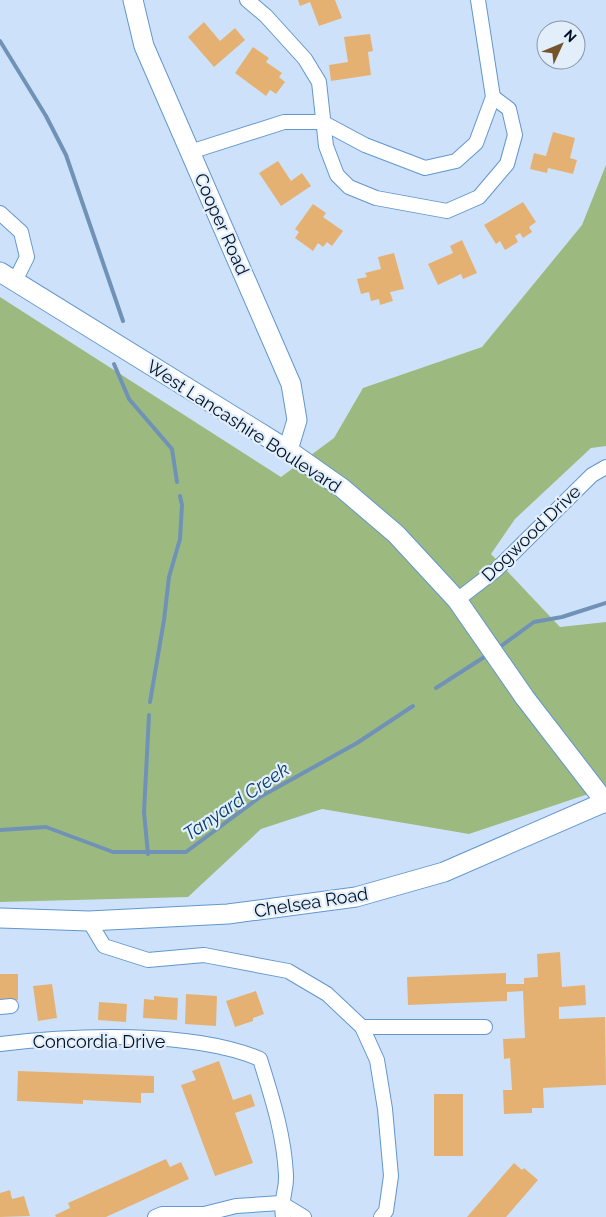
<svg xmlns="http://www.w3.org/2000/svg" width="606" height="1217" font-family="Raleway,sans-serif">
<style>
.green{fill:#9cba80}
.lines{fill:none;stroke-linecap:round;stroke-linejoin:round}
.stream{stroke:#7092b7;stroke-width:4}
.building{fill:#e5b172}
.street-casing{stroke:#6296ce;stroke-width:16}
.secondary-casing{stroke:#6296ce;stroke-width:21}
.street{stroke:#fff;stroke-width:14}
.secondary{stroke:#fff;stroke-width:19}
.labels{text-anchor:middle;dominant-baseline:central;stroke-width:4.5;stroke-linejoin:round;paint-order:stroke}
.street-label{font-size:18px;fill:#011227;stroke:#e3eefb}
.water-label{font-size:19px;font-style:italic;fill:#033d6e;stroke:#e3eefb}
</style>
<rect width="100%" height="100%" fill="#cde2fa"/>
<path class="green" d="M606,165V446L591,448L515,519L491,554L560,627L606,622V788L469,834L322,809L261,829L188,897L0,902V297L281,477L334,438L363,388L482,347L582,225Z"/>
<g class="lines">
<g class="stream">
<path d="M0,41L46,116L66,155L123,321"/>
<path d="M114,364L129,399L172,449L177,482"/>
<path d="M497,649L534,622L562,617L606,603"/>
<path d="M436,688L489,654"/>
<path d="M150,702L164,620L169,577L180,539L182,505L180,496"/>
<path d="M0,830L46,827L113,852H186L260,797L357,743L413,706"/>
<path d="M148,854L144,812L149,715"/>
</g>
</g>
<g class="building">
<path d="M298,0H335L342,18L319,26L310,2L300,6Z"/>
<path d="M204,22L220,41L235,28L245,40L214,67L188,37Z"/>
<path d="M370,34L373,51L368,52L371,75L331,81L329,65L348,62L344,37Z"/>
<path d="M253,47L269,58L266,62L282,73L279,77L285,82L276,94L270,90L266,96L235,73Z"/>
<path d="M553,132L575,138L570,158L577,160L573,174L548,168L547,173L530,169L534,153L546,156Z"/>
<path d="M278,161L291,181L302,173L311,186L281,206L259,173Z"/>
<path d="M523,202L536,222L529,227L532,232L523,238L520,233L515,236L518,242L505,250L500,241L496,244L484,225Z"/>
<path d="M313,204L326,213L323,217L343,231L332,246L327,242L323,247L318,243L313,251L295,238L299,232L295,229Z"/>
<path d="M462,240L477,273L463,279L461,274L438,285L428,264L453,253L450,246Z"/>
<path d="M394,253L404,289L390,292L393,301L380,305L379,299L371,301L369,292L361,294L357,279L367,277L365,273L381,269L378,257Z"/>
<path d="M560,952L562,987L585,985L586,1005L559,1007V1019L605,1017L606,1085L543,1088L544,1108H532V1113L504,1114L503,1090H512L510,1058L504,1059L503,1039L525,1038L523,991L507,992V1001L408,1005L407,977L506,973V984H524V978L538,977L537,954Z"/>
<rect x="0" y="974" width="18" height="26"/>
<path d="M52,984L57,1018L38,1021L33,986Z"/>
<path d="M256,991L264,1014L253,1018V1021L235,1027L226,1001Z"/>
<path d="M186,994L217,996L216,1026L185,1024Z"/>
<path d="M154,996L178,998L177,1020L143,1018L144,999L154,1000Z"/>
<path d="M99,1002L127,1004L126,1022L98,1020Z"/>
<path d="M219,1061L233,1100L251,1094L255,1106L235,1113L253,1163L215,1176L181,1085L196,1080L192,1071Z"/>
<path d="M18,1071L154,1076V1093H141V1103L83,1100V1104L17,1101Z"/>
<rect x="434" y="1094" width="29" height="62"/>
<path d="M166,1159L170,1167L181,1162L189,1179L106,1217H56L55,1215L70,1208L68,1203Z"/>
<path d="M514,1163L522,1170L524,1168L538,1180L506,1217H467Z"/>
<path d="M10,1190L12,1199L24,1196L30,1216L0,1217V1193Z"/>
</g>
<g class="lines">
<defs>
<g id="street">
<path d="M247,0L266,16L305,59L319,82L326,146L337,175L349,187L376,198L447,211L479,197L507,164L515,135L509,109L493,97"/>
<path d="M190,152L284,122H322L365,145L425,168L456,161L476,143L493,97L478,0"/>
<path d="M0,213L21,232L27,257L15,281"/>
<path d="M457,600L496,570L592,475L606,467"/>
<path d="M89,921L104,946L148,960L204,955L288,971L327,994L362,1027L377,1060L385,1109L391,1176L386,1211L381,1217"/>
<path d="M0,1007L11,1006"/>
<path d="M362,1027H485"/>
<path d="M0,1044C73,1035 192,1030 260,1059C272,1098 284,1134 286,1175C287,1191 280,1198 283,1217"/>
<path d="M281,1203L304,1217"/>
<path d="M155,1217L162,1214H204L236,1206L281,1203"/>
</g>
<g id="secondary">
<path d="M133,0L144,46L291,384L297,420L288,450"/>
<path d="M0,272L288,450L342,488L396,534L457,600L525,698L606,803"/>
<path d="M0,918L89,921L228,914L356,897L444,872L605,802"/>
</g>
</defs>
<use href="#street" class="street-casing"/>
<use href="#secondary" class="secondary-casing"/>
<use href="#street" class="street"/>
<use href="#secondary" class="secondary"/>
</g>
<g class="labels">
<g class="street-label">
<text transform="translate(222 224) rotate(66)">Cooper Road</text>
<text transform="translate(244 426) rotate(33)">West Lancashire Boulevard</text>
<text transform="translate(531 533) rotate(-44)">Dogwood Drive</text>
<text transform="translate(311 902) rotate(-9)">Chelsea Road</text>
<text x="99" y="1041">Concordia Drive</text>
</g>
<g class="water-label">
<text transform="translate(236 801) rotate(-34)">Tanyard Creek</text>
</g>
</g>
<g transform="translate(561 45) rotate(46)"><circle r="24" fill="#e3eefb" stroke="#8996a6"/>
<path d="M0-4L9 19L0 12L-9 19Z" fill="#75542b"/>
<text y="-8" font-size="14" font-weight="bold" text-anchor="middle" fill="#011227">N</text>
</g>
</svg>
